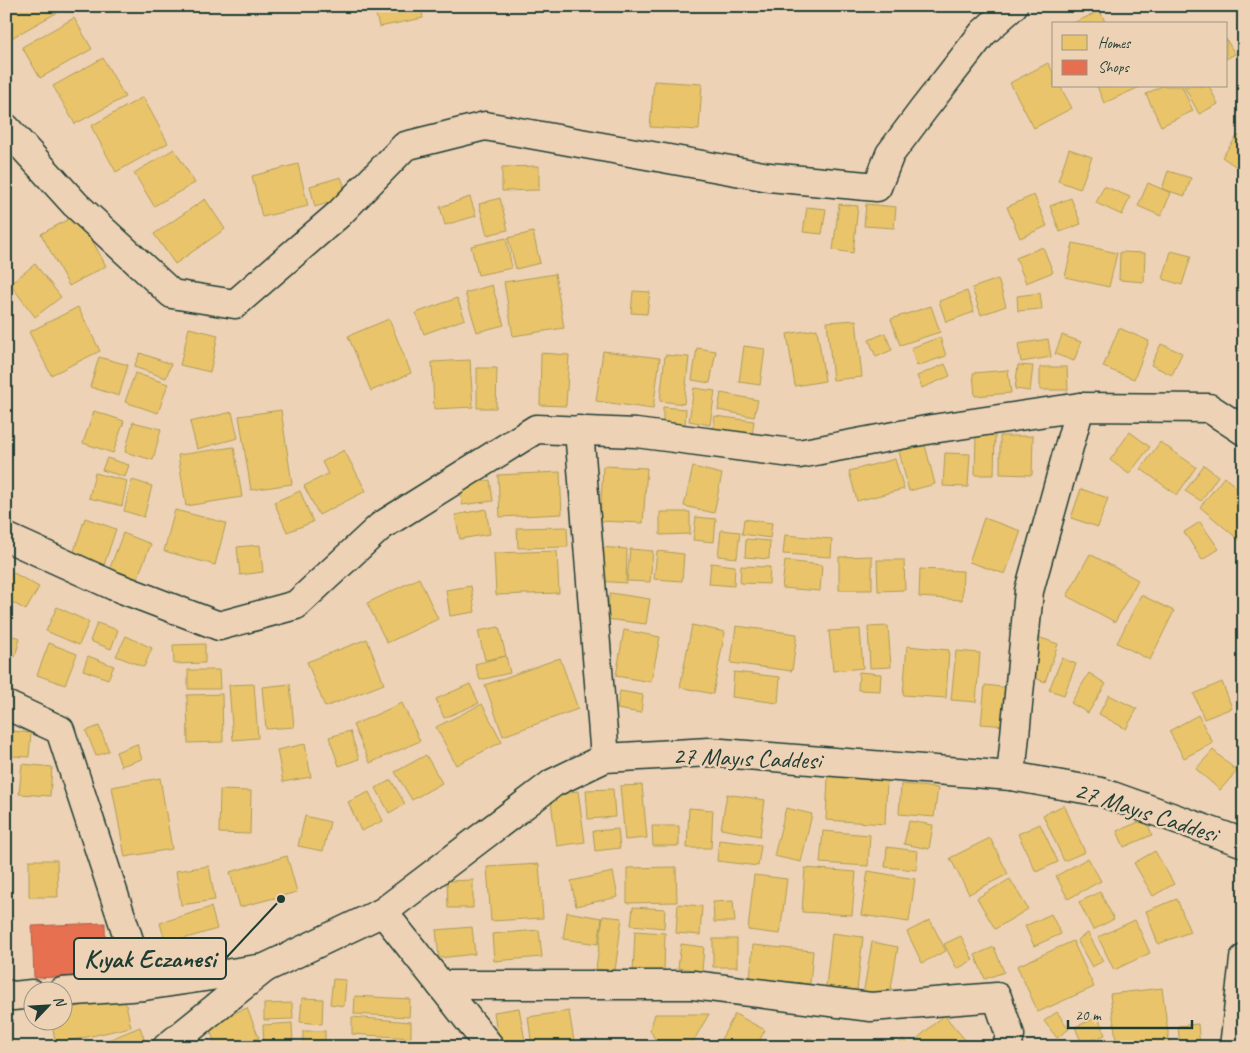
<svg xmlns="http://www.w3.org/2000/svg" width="1250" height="1053" font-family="Caveat,sans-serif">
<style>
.homes{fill:#e9c46a;stroke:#ac9c5a}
.shops{fill:#e76f51;stroke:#ab6048}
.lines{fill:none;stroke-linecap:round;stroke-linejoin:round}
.minor-casing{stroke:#1f3d34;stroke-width:31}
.minor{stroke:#eed2b5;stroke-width:28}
.labels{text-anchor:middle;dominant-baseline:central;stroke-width:5;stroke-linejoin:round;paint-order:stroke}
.street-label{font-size:25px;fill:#1f3d34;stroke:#eed2b5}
.leader{fill:none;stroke:#1f3d34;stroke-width:2}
.callout-dot{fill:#1f3d34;stroke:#eed2b5;stroke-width:2}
.callout{fill:#eed2b5;stroke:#1f3d34;stroke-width:2}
.callout-label{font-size:26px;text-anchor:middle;font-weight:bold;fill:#1f3d34}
</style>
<rect width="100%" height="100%" fill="#eed2b5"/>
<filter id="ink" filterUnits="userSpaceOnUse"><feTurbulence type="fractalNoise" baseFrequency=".02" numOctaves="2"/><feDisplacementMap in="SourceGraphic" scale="10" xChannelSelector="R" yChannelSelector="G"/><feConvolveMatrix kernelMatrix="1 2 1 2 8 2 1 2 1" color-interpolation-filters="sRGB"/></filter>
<g filter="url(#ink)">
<g class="homes">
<path d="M6,6H55L58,12L6,41Z"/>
<path d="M374,6H421L423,18L379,27Z"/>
<path d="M1100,11L1106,24H1071Z"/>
<path d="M74,18L92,49L40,78L22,47Z"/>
<path d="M1226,39L1235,54L1226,59Z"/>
<path d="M103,58L125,97L75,124L53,86Z"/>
<path d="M1048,63L1054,74V86H1060L1072,108L1034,128L1010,83Z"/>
<path d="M654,81L702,84L699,130L650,127Z"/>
<path d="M1097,86H1142L1104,103Z"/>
<path d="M1162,86H1182L1193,111L1161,126L1146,94Z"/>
<path d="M1184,86H1209L1218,104L1199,114Z"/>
<path d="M143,97L168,143L116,172L91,126Z"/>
<path d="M1238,135L1244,139V172L1222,157Z"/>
<path d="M174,149L195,183L154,206L134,173Z"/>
<path d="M1069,149L1092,157L1080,189L1058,181Z"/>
<path d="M298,164L308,206L262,217L252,176Z"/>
<path d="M539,166V190L502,191V167Z"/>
<path d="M1168,171L1191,178L1185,196L1162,189Z"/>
<path d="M341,177L348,197L315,207L310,186Z"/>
<path d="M1148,183L1171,193L1161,216L1138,206Z"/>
<path d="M1104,186L1130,197L1122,215L1096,203Z"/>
<path d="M1034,195L1047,226L1020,238L1007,207Z"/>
<path d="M470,197L476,216L445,225L440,207Z"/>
<path d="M500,198L508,230L487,235L479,204Z"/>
<path d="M1071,198L1081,224L1060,232L1050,206Z"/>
<path d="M205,199L225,229L175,264L154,234Z"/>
<path d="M839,204L858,206L853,253L833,250Z"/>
<path d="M866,204L896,207L894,228L864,226Z"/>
<path d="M807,207L826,209L822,234L803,232Z"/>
<path d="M78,214L106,266L69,286L41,234Z"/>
<path d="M533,232L540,263L516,269L508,238Z"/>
<path d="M506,238L512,268L478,275L471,246Z"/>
<path d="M1073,243L1117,253L1109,287L1065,277Z"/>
<path d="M1043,247L1053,272L1026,283L1016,258Z"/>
<path d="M1171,251L1191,256L1182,285L1163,279Z"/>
<path d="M1120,252L1145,253L1144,282L1119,280Z"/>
<path d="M35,264L61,297L35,317L10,284Z"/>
<path d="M555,274L564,328L513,336L504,282Z"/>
<path d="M998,279L1006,306L981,315L972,288Z"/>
<path d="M492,285L504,325L477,332L465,293Z"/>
<path d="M633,291L650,292L647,314L631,313Z"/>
<path d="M967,291L974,312L946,322L939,301Z"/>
<path d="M1040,293L1042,309L1018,311L1017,296Z"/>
<path d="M457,298L465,319L424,334L416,313Z"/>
<path d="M931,306L940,332L900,345L891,319Z"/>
<path d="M78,307L100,351L51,375L29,332Z"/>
<path d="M389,319L411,373L371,391L348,336Z"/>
<path d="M856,320L862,377L833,380L827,322Z"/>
<path d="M189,328L218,335L210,372L180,365Z"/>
<path d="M1119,328L1149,341L1134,379L1103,367Z"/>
<path d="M817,329L825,381L795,386L787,334Z"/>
<path d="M885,333L892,350L876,357L869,340Z"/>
<path d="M1062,335L1081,342L1074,361L1055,354Z"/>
<path d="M940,337L946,356L917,366L911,348Z"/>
<path d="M1048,339L1051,357L1021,362L1018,344Z"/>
<path d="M1161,344L1182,353L1172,375L1151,365Z"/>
<path d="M744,346L765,349L760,385L739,382Z"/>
<path d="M697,348L716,351L710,383L692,380Z"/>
<path d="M603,351L660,358L653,409L596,401Z"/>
<path d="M140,353L171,364L166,378L134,367Z"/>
<path d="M541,353L569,355L566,406L540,405Z"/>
<path d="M665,355L689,357L684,404L660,401Z"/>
<path d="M99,357L128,365L119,396L90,387Z"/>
<path d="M470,360L473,407L434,409L432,362Z"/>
<path d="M945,364L950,376L922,388L917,376Z"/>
<path d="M1018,365L1033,366L1030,391L1015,389Z"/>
<path d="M1040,367H1067L1068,390H1040Z"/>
<path d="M477,368H497L496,408H477Z"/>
<path d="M1008,370L1011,393L975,396L973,373Z"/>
<path d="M135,373L168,384L158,413L125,402Z"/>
<path d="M694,388L715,391L710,425L689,421Z"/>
<path d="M721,393L758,400L754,417L718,410Z"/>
<path d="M663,407L686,409L685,425L663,424Z"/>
<path d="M281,410L292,484L251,490L239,416Z"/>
<path d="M94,411L124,421L113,453L83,443Z"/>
<path d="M232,412L238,438L197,449L190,422Z"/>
<path d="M715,416L754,421L752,436L713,431Z"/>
<path d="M133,422L161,429L153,460L125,452Z"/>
<path d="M1130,432L1150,447L1129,474L1110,460Z"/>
<path d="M976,434L995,435L994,475H975Z"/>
<path d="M1000,436H1033L1032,475L1000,474Z"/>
<path d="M1160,442L1196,467L1177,495L1141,469Z"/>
<path d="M925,445L935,484L909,491L899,451Z"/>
<path d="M234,447L242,497L186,506L178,455Z"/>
<path d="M344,450L366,491L319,515L304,486L328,474L322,462Z"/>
<path d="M945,453L970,454L968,487L943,486Z"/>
<path d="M107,458L129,465L125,477L102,470Z"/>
<path d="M895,459L904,489L857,501L849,471Z"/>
<path d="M1204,465L1218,476L1201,501L1185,491Z"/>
<path d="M603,466L647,468L643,523L600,521Z"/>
<path d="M693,467L722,474L714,513L684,506Z"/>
<path d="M560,472L562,514L500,517L498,475Z"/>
<path d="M95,473L127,481L122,506L89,498Z"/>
<path d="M1224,477L1244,493V535L1239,540L1200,507Z"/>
<path d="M132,480L152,486L144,517L124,511Z"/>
<path d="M490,480L493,501L462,505L460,485Z"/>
<path d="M1081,489L1108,498L1098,527L1071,518Z"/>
<path d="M300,491L313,522L287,532L274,502Z"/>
<path d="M486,509L490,534L460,539L455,515Z"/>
<path d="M175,510L226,523L215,565L164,551Z"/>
<path d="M660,512H690V534L660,535Z"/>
<path d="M696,517L716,519L714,542L693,540Z"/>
<path d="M85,518L116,529L104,565L73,554Z"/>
<path d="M984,518L1021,531L1005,574L969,562Z"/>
<path d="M744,519L772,523L770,538L742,534Z"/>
<path d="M1200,522L1219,549L1202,560L1184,532Z"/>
<path d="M567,527L568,547L518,548L517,528Z"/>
<path d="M721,530L740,532L737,558L718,556Z"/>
<path d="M123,533L151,544L137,579L110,568Z"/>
<path d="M785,535L832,539L831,557L783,554Z"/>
<path d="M746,539L770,541L769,559L745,557Z"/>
<path d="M260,545L263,572L240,575L237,547Z"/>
<path d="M599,547L627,549L626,583L597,581Z"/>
<path d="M630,549L653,551L650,582L627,581Z"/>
<path d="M557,551L559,593L496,595L494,553Z"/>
<path d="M657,551L684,554L682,581L654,579Z"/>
<path d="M1090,554L1138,580L1115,622L1067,596Z"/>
<path d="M872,556V590H839V557Z"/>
<path d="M877,560H904L905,590L878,591Z"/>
<path d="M785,561L822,565L820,591L782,588Z"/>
<path d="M711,563L735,566L734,586L709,584Z"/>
<path d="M741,566L770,567L769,584L740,583Z"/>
<path d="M920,569L963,571L962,600L919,597Z"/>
<path d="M12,572L39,587L26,610L6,599V582Z"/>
<path d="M419,578L438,619L387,643L367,603Z"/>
<path d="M471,586L475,612L450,616L446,590Z"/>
<path d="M610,593L650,599L646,624L606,619Z"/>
<path d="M1141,595L1174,611L1150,660L1117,643Z"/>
<path d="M57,607L89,622L79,645L46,631Z"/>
<path d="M97,623L118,630L111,649L90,641Z"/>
<path d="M692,625L725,632L713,694L680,687Z"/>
<path d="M736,626L797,634L792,671L731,663Z"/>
<path d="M888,626L891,667L870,668L868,627Z"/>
<path d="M499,627L506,656L485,660L478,631Z"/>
<path d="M860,629L863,668L833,671L829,631Z"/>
<path d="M624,630L660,637L651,682L616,676Z"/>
<path d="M6,634L20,638L15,657L6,655Z"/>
<path d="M126,636L152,648L144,667L116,656Z"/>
<path d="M1038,637L1058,644L1045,682L1025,674Z"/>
<path d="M367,639L384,684L325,707L307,662Z"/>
<path d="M49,643L77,654L65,685L37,675Z"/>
<path d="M205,644V663L174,664L173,645Z"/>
<path d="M907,646L949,650L946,698L903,695Z"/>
<path d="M956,651L980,653L976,702L951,700Z"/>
<path d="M88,656L114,666L108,679L83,670Z"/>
<path d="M506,656L510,673L480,680L475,664Z"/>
<path d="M560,658L578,709L503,736L485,685Z"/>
<path d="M1062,658L1076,664L1064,695L1049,690Z"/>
<path d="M188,670H219L220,689H188Z"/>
<path d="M734,672L780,677L778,703L732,697Z"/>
<path d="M859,672L881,674L880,691L858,690Z"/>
<path d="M1089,673L1106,684L1088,713L1071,703Z"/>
<path d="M1222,682L1232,708L1204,719L1194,694Z"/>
<path d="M254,684L258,738L233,740L229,685Z"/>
<path d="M290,684L294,727L266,729L262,687Z"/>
<path d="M470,684L479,703L444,718L436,699Z"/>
<path d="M985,685L1010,688L1006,726L981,724Z"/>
<path d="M620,691L643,695L641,713L617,709Z"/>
<path d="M222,694L223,742L188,743L187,695Z"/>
<path d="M1109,695L1137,709L1126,729L1099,714Z"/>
<path d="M402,703L420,741L370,763L353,725Z"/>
<path d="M482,704L502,742L456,765L436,727Z"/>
<path d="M1198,715L1213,743L1184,758L1169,731Z"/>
<path d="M99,726L109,751L96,756L86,731Z"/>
<path d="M13,731L31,733L29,757L12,756Z"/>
<path d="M350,731L359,759L339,766L329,737Z"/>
<path d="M137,744L142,759L121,766L116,752Z"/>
<path d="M305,744L311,777L283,782L277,750Z"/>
<path d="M1213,750L1237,771L1220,790L1196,769Z"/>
<path d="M426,755L442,783L412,800L395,772Z"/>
<path d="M22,764L52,767L50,796L19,794Z"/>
<path d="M828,776L887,779L885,824L826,820Z"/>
<path d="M160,778L172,849L125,857L112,787Z"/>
<path d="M391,780L405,804L389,813L376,788Z"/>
<path d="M6,781L11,782L7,810H6Z"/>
<path d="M901,784L938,788L934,817L899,814Z"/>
<path d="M642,785L647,838L625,840L620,786Z"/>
<path d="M613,789L615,817L588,819L586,790Z"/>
<path d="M220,790L251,791L250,834L219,833Z"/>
<path d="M578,791L585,842L557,846L550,795Z"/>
<path d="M369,792L383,821L361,831L348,802Z"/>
<path d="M727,794L765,800L760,836L721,829Z"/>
<path d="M1064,805L1085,852L1064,861L1043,815Z"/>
<path d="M689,808L713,810L711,848H687Z"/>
<path d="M786,808L812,814L801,862L774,856Z"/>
<path d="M305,816L330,822L323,851L298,846Z"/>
<path d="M1146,819L1152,835L1124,847L1117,831Z"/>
<path d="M909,821L933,825L929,849L904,844Z"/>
<path d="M1040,824L1058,862L1036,872L1018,834Z"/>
<path d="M652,826H679V846H653Z"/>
<path d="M618,829L620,848L595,851L593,831Z"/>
<path d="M823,831L870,835L868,866L820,863Z"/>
<path d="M990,838L1008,874L969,894L950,858Z"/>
<path d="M719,840L761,845L758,866L717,861Z"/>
<path d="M887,847L918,851L916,870L885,867Z"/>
<path d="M1155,851L1174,884L1153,896L1134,863Z"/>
<path d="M287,856L297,892L240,907L230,872Z"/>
<path d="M1088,858L1101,881L1068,899L1056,876Z"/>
<path d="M29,860H57L58,897H29Z"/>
<path d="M539,864L543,918L491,921L487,867Z"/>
<path d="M209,866L215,900L181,905L176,871Z"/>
<path d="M676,867L677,902L627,903V868Z"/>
<path d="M805,868L856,872L852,915L802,912Z"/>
<path d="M868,871L915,879L909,922L861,915Z"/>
<path d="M613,872L618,897L576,906L571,881Z"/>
<path d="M754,875L787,879L780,934L748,930Z"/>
<path d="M1010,879L1028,909L995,929L977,898Z"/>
<path d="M473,880V908H448L447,881Z"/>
<path d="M1100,892L1114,919L1093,930L1079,902Z"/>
<path d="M1177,899L1190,932L1158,944L1146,911Z"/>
<path d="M733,901L735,922H714L713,902Z"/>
<path d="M678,904L702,906L700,935L676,933Z"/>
<path d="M211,907L217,929L166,944L160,923Z"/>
<path d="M633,907L665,909L664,928L631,925Z"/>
<path d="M567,912L602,918L598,944L563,939Z"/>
<path d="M1051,914L1061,934L1034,946L1025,926Z"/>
<path d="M603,916L622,918L615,971L596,969Z"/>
<path d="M930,920L946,951L922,963L907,932Z"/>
<path d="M1135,920L1150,953L1114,970L1098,937Z"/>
<path d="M472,927L475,954L439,958L436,930Z"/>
<path d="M539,930L542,957L494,961L492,934Z"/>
<path d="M635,931L665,933L664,974L633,973Z"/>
<path d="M832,933L863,937L856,999L825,995Z"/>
<path d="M1088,933L1103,961L1092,967L1077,940Z"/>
<path d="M961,936L973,960L957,969L944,944Z"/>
<rect x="713" y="939" width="24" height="28"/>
<path d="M1073,941L1094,987L1038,1012L1017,966Z"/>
<path d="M872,942L898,947L889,1000L863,995Z"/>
<path d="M681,944L704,947L702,971L678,968Z"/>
<path d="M753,945L813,951L810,984L750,978Z"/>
<path d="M994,947L1004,972L985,979L975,955Z"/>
<path d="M333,979L346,980L344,1006L330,1004Z"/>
<path d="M1162,988L1170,1047H1117L1110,994Z"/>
<path d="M124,996L131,1027L56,1044L51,1020H62V1010Z"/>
<path d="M355,996L410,999L409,1017L354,1014Z"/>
<path d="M302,998L323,999L322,1024L300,1022Z"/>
<path d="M292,1003L293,1019L264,1020V1004Z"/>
<path d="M247,1008L259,1038L234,1047H216L208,1023Z"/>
<path d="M519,1008L526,1046L499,1047L494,1012Z"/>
<path d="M569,1011L575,1047H532L528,1017Z"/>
<path d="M1057,1012L1069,1029L1057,1038L1044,1021Z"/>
<path d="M655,1014H709L690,1047H659L650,1030Z"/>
<path d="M735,1014L765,1030L756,1047H730L720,1041Z"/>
<path d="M944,1015L967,1042L961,1047H925L918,1038Z"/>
<path d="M352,1017L411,1022V1038L352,1034Z"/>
<path d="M1098,1017L1105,1035L1082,1044L1075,1027Z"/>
<path d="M292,1023L293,1044L264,1046L263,1025Z"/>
<path d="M1198,1024L1200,1047H1180L1178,1026Z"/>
<path d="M140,1027L147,1047H91Z"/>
<rect x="303" y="1031" width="22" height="16"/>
<path d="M808,1038L835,1046L834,1047H806Z"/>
<path d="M903,1039L910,1047H895Z"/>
</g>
<path class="shops" d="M105,923L106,975L34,978L32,926Z"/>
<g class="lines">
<defs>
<g id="minor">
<path d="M6,128L75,204L172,294L235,304L339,214L405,146L485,126L769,177L877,187L890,154L923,110L983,33L1013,6"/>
<path d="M579,430L605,758"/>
<path d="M6,537L114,586L219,626L296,605L381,526L536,429L636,433L799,454L932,429L1080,407L1209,408L1244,431"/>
<path d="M6,705L60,730L144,986"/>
<path d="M1011,776L1029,591L1080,407"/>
<path d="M383,912L490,1047"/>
<path d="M441,985H693L871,1007L997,997L1010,1035L1007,1047"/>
<path d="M62,992L144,986L265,968L383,912L553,783L605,758L709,752L1011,776L1101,792L1244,843"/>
<path d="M6,994L13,996L32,994"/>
<path d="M167,1047L265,968"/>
<path d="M1234,1047L1244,959"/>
</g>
</defs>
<use href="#minor" class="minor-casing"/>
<use href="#minor" class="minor"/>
</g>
</g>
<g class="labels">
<g class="street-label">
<text transform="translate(747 758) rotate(2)">27 Mayıs Caddesi</text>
<text transform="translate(1146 812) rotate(18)">27 Mayıs Caddesi</text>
</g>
</g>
<path class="leader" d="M281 899L226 958"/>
<circle class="callout-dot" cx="281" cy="899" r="5"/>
<rect class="callout" x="74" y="938" width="152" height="41" rx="5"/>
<g class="callout-label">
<text x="150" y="967">Kıyak Eczanesi</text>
</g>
<rect width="1250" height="1053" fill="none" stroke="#eed2b5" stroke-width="25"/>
<rect x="12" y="12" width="1225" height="1028" fill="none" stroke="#1f3d34" stroke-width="2" filter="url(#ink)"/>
<rect x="1052" y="22" width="175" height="65" fill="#eed2b5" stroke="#9b9681"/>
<rect x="1062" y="35" width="25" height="15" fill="#e9c46a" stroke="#9b9681"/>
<text x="1098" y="48" font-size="15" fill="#1f3d34">Homes</text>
<rect x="1062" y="60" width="25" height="15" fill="#e76f51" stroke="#9b9681"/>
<text x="1098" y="72" font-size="15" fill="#1f3d34">Shops</text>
<g transform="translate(48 1006) rotate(65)"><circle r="24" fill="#eed2b5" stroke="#9b9681"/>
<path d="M0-4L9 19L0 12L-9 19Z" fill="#1f3d34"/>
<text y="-8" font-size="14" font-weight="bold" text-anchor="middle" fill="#1f3d34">N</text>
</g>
<path d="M1068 1020v8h124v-8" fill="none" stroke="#1f3d34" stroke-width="2.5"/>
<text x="1075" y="1020" font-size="15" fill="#1f3d34" stroke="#eed2b5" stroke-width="4" paint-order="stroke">20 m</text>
</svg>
